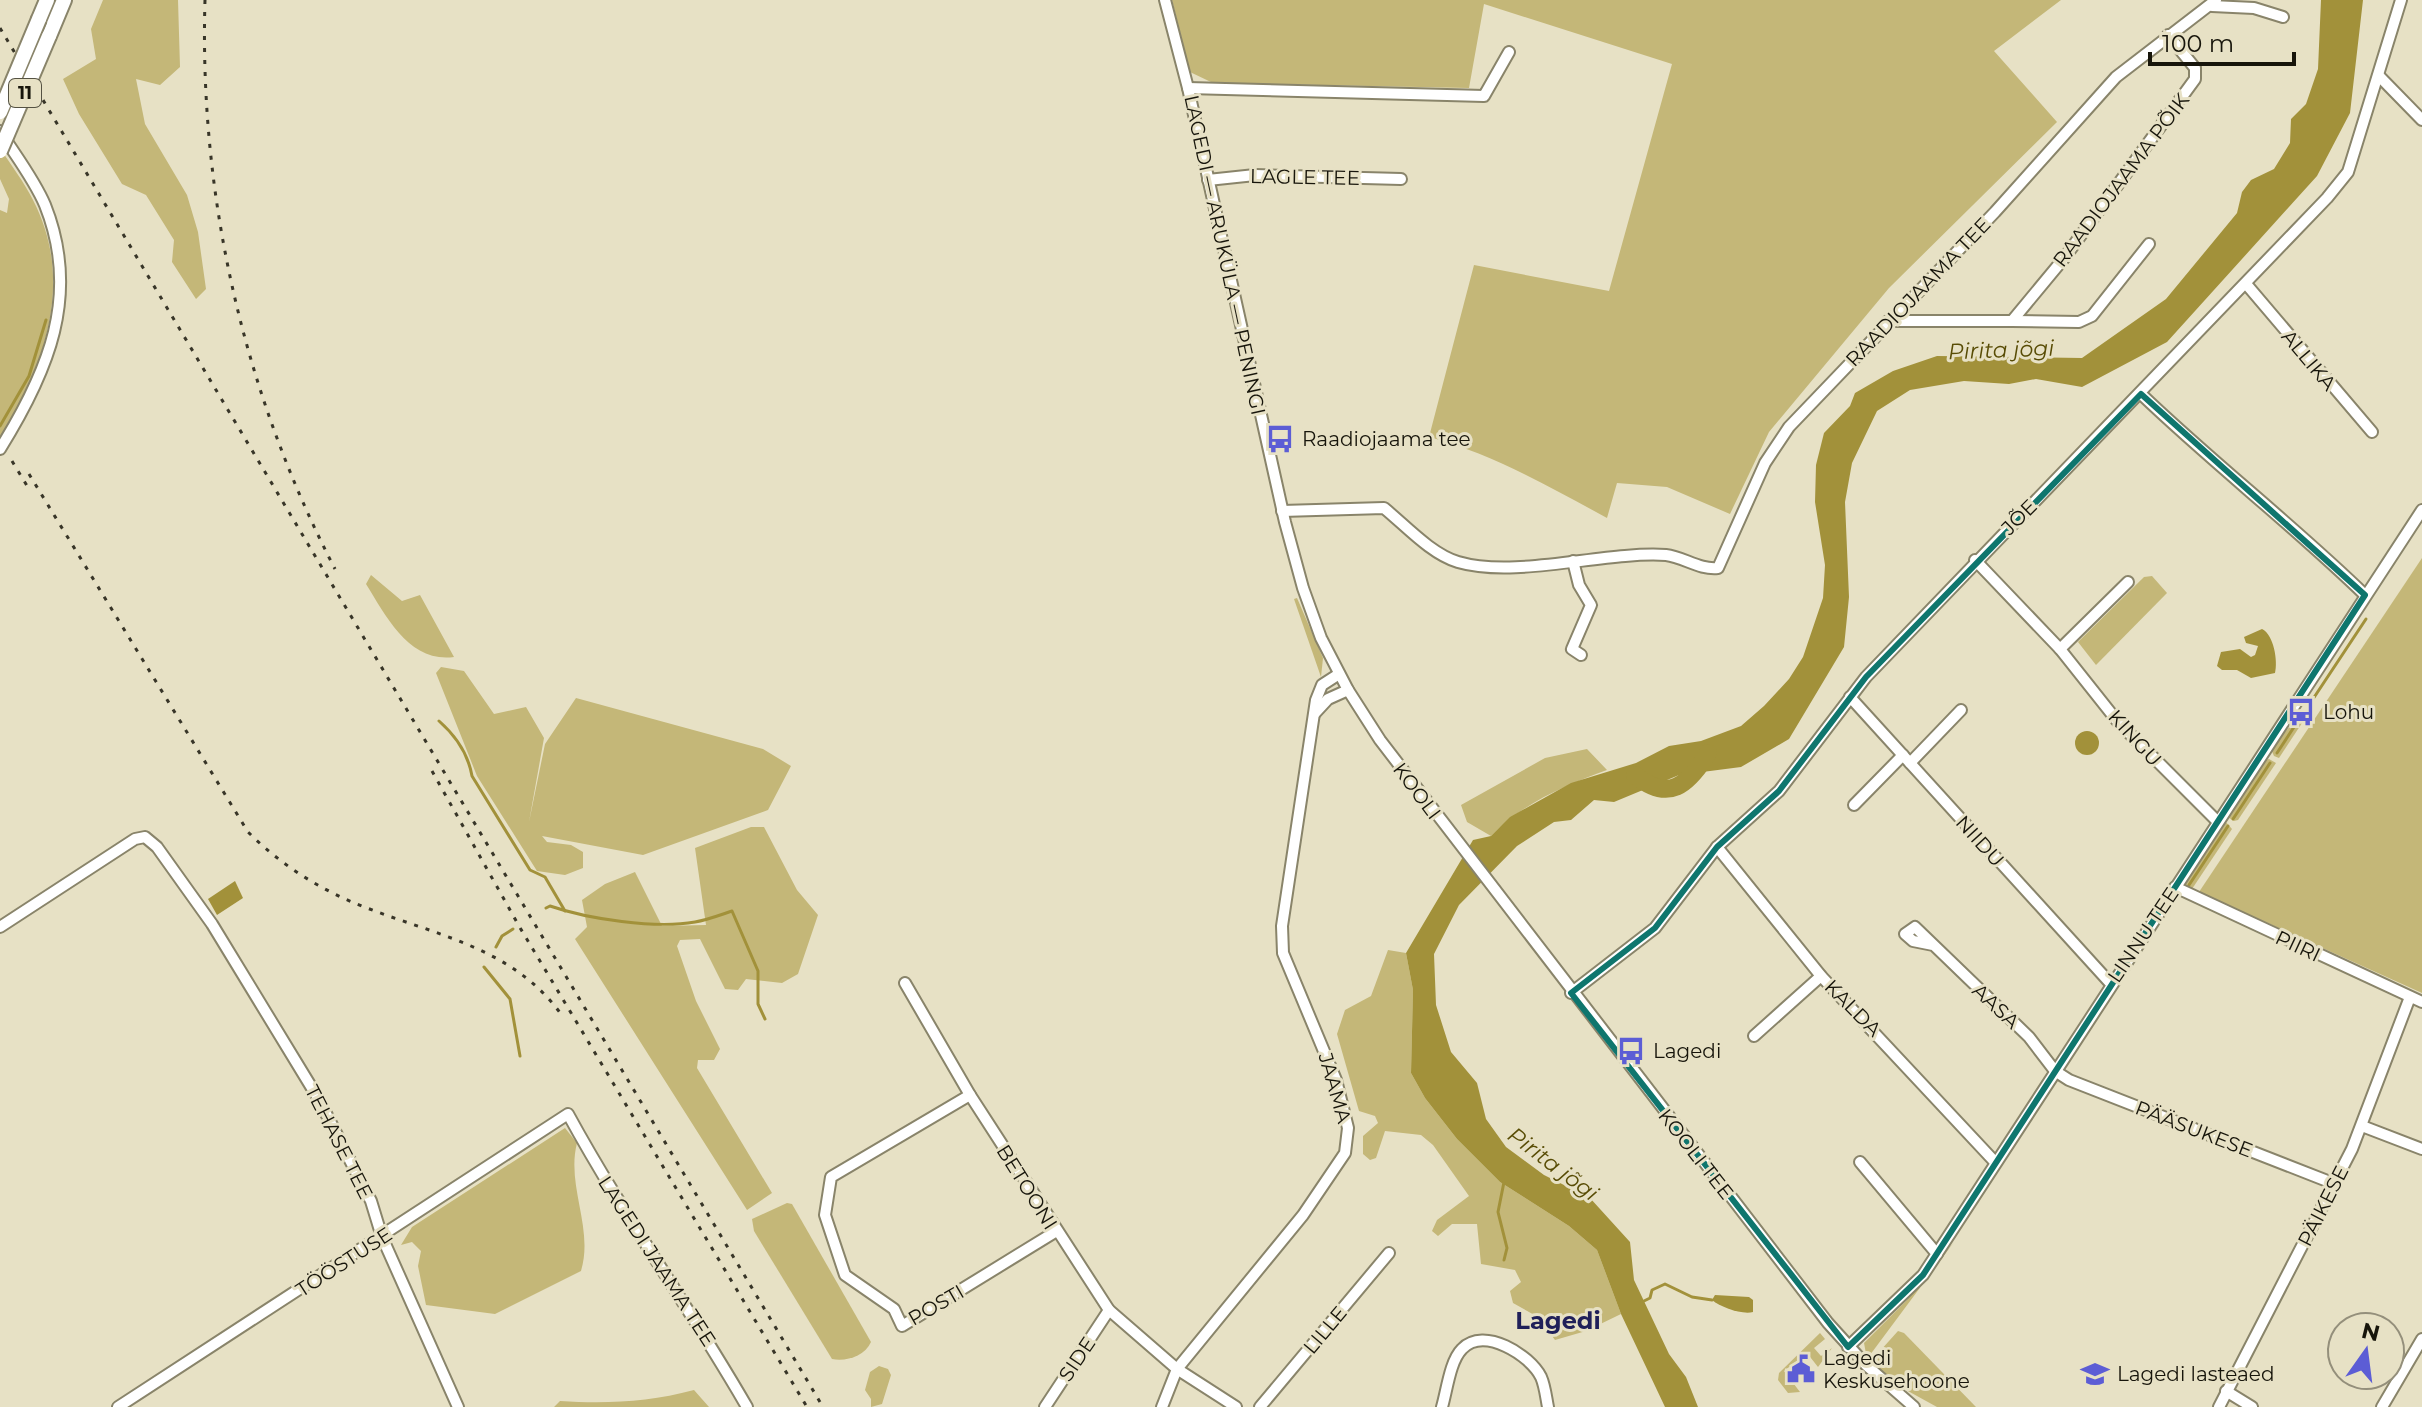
<svg xmlns="http://www.w3.org/2000/svg" width="2422" height="1407" font-family="Montserrat,sans-serif">
<style>
.green{fill:#c4b778}
.water{fill:#a2913a}
.lines{fill:none;stroke-linecap:round;stroke-linejoin:round}
.stream{stroke:#a2913a;stroke-width:3}
.river{stroke:#a2913a;stroke-width:18}
.minor-casing{stroke:#89846a;stroke-width:14}
.highway-casing{stroke:#89846a;stroke-width:18}
.minor{stroke:#fff;stroke-width:10}
.highway{stroke:#fff;stroke-width:14}
.rail{stroke:#383528;stroke-width:3;stroke-dasharray:4 8;stroke-linecap:butt}
.highway-bridge-casing{stroke:#89846a;stroke-width:18;stroke-linecap:butt}
.highway-bridge{stroke:#fff;stroke-width:14}
.marked{fill:none;stroke:#0f766e;stroke-width:6;stroke-linejoin:round}
.labels{text-anchor:middle;dominant-baseline:central;stroke-width:6;stroke-linejoin:round;paint-order:stroke}
.shield{fill:#e7e1c5;stroke:#555243;stroke-width:2}
.shield-label{font-size:18px;font-weight:bold;fill:#17150b}
.street-label{font-size:20px;fill:#17150b;stroke:#e7e1c5}
.poi-label{font-size:20px;fill:#17150b;stroke:#e7e1c5;text-anchor:start}
.water-label{font-size:22px;font-style:italic;fill:#584c05;stroke:#e7e1c5}
.quarter-label{font-size:24px;font-weight:bold;fill:#202059;stroke:#e7e1c5}
</style>
<rect width="100%" height="100%" fill="#e7e1c5"/>
<g class="green">
<path d="M103,0H178L180,67L160,85L136,79L145,124L187,195L198,232L206,289L196,299L172,262L174,240L146,195L122,184L79,114L63,79L96,59L91,29Z"/>
<path d="M1172,0H2061L1994,51L2057,122L1889,288L1769,432L1730,514L1667,487L1617,483L1607,518C1550,487 1493,454 1429,437L1474,265L1609,291L1672,64L1484,4L1469,88L1213,83L1190,72Z"/>
<path d="M0,148C11,165 24,182 33,200C75,281 45,366 0,437V210L7,213L9,199L0,179Z"/>
<path d="M2422,558V993L2199,892Z"/>
<path d="M371,575L402,601L420,595L454,657C410,663 387,618 366,584Z"/>
<path d="M2152,576L2167,593L2096,665L2078,642L2144,577Z"/>
<path d="M1297,598L1323,658L1321,677L1294,599Z"/>
<path d="M441,667L464,671L494,714L526,707L544,738L529,822L545,744L576,698L763,749L791,766L768,810L643,855L542,836L547,842L571,845L583,852V868L565,875L537,871L477,776L436,673Z"/>
<path d="M2301,713L2306,717L2279,758L2274,756L2271,749Z"/>
<path d="M1587,749L1607,770C1564,786 1523,803 1491,836L1467,822L1461,805L1545,758Z"/>
<path d="M2269,759L2276,763L2238,820L2234,821L2226,816L2263,761Z"/>
<path d="M2224,820L2232,829L2190,892L2184,882Z"/>
<path d="M751,827H764L797,890L818,915L798,974L782,983L746,979L738,990L725,989L700,939L680,940L677,946L696,1001L720,1049L714,1060H698L697,1068L772,1193L747,1210L575,939L587,927L582,900L605,884L635,872L662,926L706,925L695,848Z"/>
<path d="M1388,950L1406,953L1413,990L1411,1073L1425,1098L1457,1139L1500,1182L1569,1226L1597,1250L1621,1314L1586,1331L1555,1340L1538,1317L1513,1303L1510,1291L1521,1282L1515,1270L1481,1264L1477,1224H1452L1438,1236L1432,1231L1437,1220L1469,1196L1433,1145L1421,1135L1385,1131L1376,1158L1370,1160L1363,1154V1136L1378,1123L1375,1116L1359,1111L1337,1034L1345,1010L1371,996Z"/>
<path d="M565,1128L577,1143C566,1186 594,1228 581,1271L495,1314L426,1305L418,1266L421,1251L412,1242L401,1245L412,1227Z"/>
<path d="M787,1203L792,1204L871,1342C865,1356 846,1362 832,1359L754,1231L752,1219Z"/>
<path d="M1954,1242L1867,1359L1864,1343L1906,1301Z"/>
<path d="M1898,1331L1904,1333L1976,1407H1937L1897,1385L1871,1361Z"/>
<path d="M1820,1333L1825,1339L1814,1348L1821,1356L1832,1348L1818,1367L1807,1353L1784,1371L1800,1392L1788,1393L1778,1380L1779,1373Z"/>
<path d="M879,1366L888,1369L891,1375L882,1404L871,1407V1399L865,1390L870,1372Z"/>
<path d="M694,1390L709,1407H554L560,1401C607,1404 649,1402 694,1390Z"/>
</g>
<g class="water">
<path d="M2321,0H2363L2350,113L2317,176L2167,342L2082,387L2036,379L2009,384L1964,381L1910,390L1877,411L1852,463L1845,502L1849,597L1844,647L1789,739L1741,767L1679,775L1614,802L1594,800L1571,820L1554,822L1517,846L1459,905L1434,954L1436,1005L1451,1052L1477,1083L1486,1119L1506,1147L1544,1175L1590,1198L1630,1242L1634,1280L1669,1354L1686,1377L1698,1407H1665L1621,1314L1597,1250L1569,1226L1500,1182L1457,1139L1425,1098L1411,1073L1413,990L1406,953L1473,840L1491,836L1510,817L1571,783L1636,763L1669,746L1701,741L1741,726L1764,706L1789,679L1803,657L1823,598L1825,565L1815,502L1816,465L1824,433L1850,406L1855,393L1893,371L1937,356L2082,358L2166,299L2237,213L2242,192L2251,180L2274,169L2290,143L2291,119L2306,104L2318,69Z"/>
<path d="M2262,629C2274,635 2278,661 2275,673L2251,678L2237,670H2222L2217,666L2221,652L2240,649L2251,657L2255,655L2258,646L2246,643L2244,637Z"/>
<circle cx="2087" cy="743" r="12"/>
<path d="M235,881L243,898L217,915L208,899Z"/>
<path d="M1715,1295L1749,1297L1753,1300V1312C1742,1315 1720,1307 1712,1300Z"/>
</g>
<g class="lines">
<g class="stream">
<path d="M0,426L29,376L46,320"/>
<path d="M2309,705L2366,619"/>
<path d="M439,721C456,736 468,753 472,776L530,870L545,877L565,911"/>
<path d="M2277,753L2294,727"/>
<path d="M2233,819L2270,763"/>
<path d="M2189,885L2228,826"/>
<path d="M546,908L550,906C588,919 655,929 695,922C707,920 720,915 732,911L758,971V1004L765,1019"/>
<path d="M496,947L502,936L513,929"/>
<path d="M484,967L510,999L520,1056"/>
<path d="M1504,1260L1507,1248L1498,1212L1504,1182"/>
<path d="M1644,1301L1650,1298L1652,1290L1665,1284L1692,1297L1712,1300"/>
</g>
<path class="river" d="M1635,775C1669,803 1688,785 1708,753"/>
<defs>
<g id="minor">
<path d="M1165,0L1188,88L1285,522L1303,588L1321,638L1348,690L1380,740L1828,1323L1866,1365L1914,1407"/>
<path d="M2212,6L2254,8L2283,17"/>
<path d="M2379,76L2422,120"/>
<path d="M1188,88L1484,96L1509,52"/>
<path d="M0,131C15,155 34,179 45,205C81,295 48,372 0,449"/>
<path d="M1208,180L1255,175L1401,179"/>
<path d="M2247,285L2372,432"/>
<path d="M1888,321H2012L2065,257L2195,79V68L2168,35"/>
<path d="M2012,321L2079,322L2092,316L2149,244"/>
<path d="M2141,394C2214,464 2293,525 2365,595"/>
<path d="M1282,511L1384,508C1405,525 1431,554 1458,562C1516,579 1604,551 1666,555C1684,557 1699,570 1718,568L1765,463L1789,427L1995,212L2116,77L2216,0"/>
<path d="M1975,560L2060,649L2118,722L2217,821"/>
<path d="M1573,561L1579,585L1591,605L1572,649L1581,655"/>
<path d="M2060,649L2128,582"/>
<path d="M1850,697L2111,984"/>
<path d="M1315,713L1328,699L1348,690"/>
<path d="M1910,763L1961,710"/>
<path d="M1854,805L1903,755"/>
<path d="M1717,847L1821,976L1995,1162"/>
<path d="M2175,887L2422,1002"/>
<path d="M0,927L135,839L145,837L157,847L212,924L318,1098L371,1201L382,1237L458,1407"/>
<path d="M1933,945L1913,941L1905,934L1915,927L2029,1037L2055,1071L2069,1080L2335,1184"/>
<path d="M905,983L970,1095L1109,1310L1177,1369L1236,1407"/>
<path d="M1571,993L1655,928L1717,847L1779,791L1866,677L2327,198L2348,172L2401,0"/>
<path d="M1754,1036L1821,976"/>
<path d="M970,1095L831,1177L825,1215L845,1275L894,1309L902,1326L1055,1232"/>
<path d="M2362,1126L2422,1149"/>
<path d="M1860,1162L1937,1254"/>
<path d="M1848,1347L1923,1275L2422,510"/>
<path d="M2226,1391L2252,1407"/>
<path d="M118,1407L568,1114C623,1215 690,1308 747,1407"/>
<path d="M1045,1407L1109,1310"/>
<path d="M1162,1407L1177,1369L1303,1215L1345,1153L1348,1128L1336,1080L1283,953L1282,926L1316,700L1322,685L1339,674"/>
<path d="M1260,1407L1389,1253"/>
<path d="M1442,1407C1447,1390 1450,1361 1462,1349C1484,1326 1530,1355 1541,1377C1545,1386 1546,1397 1548,1407"/>
<path d="M2219,1407L2352,1149L2410,997"/>
<path d="M2382,1407L2422,1339"/>
</g>
<g id="highway">
<path d="M39,19L47,0"/>
<path d="M49,36L64,0"/>
</g>
</defs>
<use href="#minor" class="minor-casing"/>
<use href="#highway" class="highway-casing"/>
<use href="#minor" class="minor"/>
<use href="#highway" class="highway"/>
<g class="rail">
<path d="M205,0C199,197 244,394 335,569"/>
<path d="M0,28L823,1407"/>
<path d="M12,461L29,489"/>
<path d="M29,474L248,832C282,866 322,891 367,908C439,936 516,949 563,1017"/>
<path d="M432,771L519,926L807,1407"/>
</g>
<defs>
<g id="highway-bridge">
<path d="M0,112L39,19"/>
<path d="M0,151L49,36"/>
</g>
</defs>
<use href="#highway-bridge" class="highway-bridge-casing"/>
<use href="#highway-bridge" class="highway-bridge"/>
</g>
<path class="marked" d="M2141,394L2365,595L1923,1275L1848,1347L1571,993L1655,928L1717,847L1779,791L1866,677Z"/>
<defs>
<symbol id="bus-bare" viewBox="-9 -9 18 18"><path d="M-5-6H5V4H4V6H2V4H-2V6H-4V4H-5ZM-3.5-4V0h7V-4ZM-3.5 1.2v1.5H-2V1.2ZM2 1.2v1.5H3.5V1.2Z" fill="#5c5dd5" stroke="#e7e1c5" stroke-width="2.5" paint-order="stroke"/></symbol>
<symbol id="civic-bare" viewBox="-9 -9 18 18"><path d="M-.6-6.5H3V-4.5H.6V-3L4-1V1h2V6H-6V1h2V-1L-.6-3ZM-1.2 2.5V6h2.4V2.5Z" fill="#5c5dd5" stroke="#e7e1c5" stroke-width="2.5" paint-order="stroke"/></symbol>
<symbol id="school-bare" viewBox="-9 -9 18 18"><path d="M0-5L7-2L0 1L-7-2ZM-4 1L0 2.5L4 1V4Q0 6-4 4Z" fill="#5c5dd5" stroke="#e7e1c5" stroke-width="2.5" paint-order="stroke"/></symbol>
</defs>
<g fill-rule="evenodd">
<use href="#bus-bare" x="1260" y="419" width="40" height="40"/>
<use href="#bus-bare" x="2281" y="692" width="40" height="40"/>
<use href="#bus-bare" x="1611" y="1031" width="40" height="40"/>
<use href="#civic-bare" x="1781" y="1349" width="40" height="40"/>
<use href="#school-bare" x="2075" y="1354" width="40" height="40"/>
</g>
<g class="labels">
<rect class="shield" x="9" y="79" width="32" height="28" rx="6"/>
<g class="shield-label">
<text x="25" y="93">11</text>
</g>
<g class="street-label">
<text transform="translate(1305 177) rotate(1)">LAGLE TEE</text>
<text transform="translate(2121 180) rotate(-53)">RAADIOJAAMA PÕIK</text>
<text transform="translate(1225 255) rotate(78)">LAGEDI — ARUKÜLA — PENINGI</text>
<text transform="translate(1918 292) rotate(-46)">RAADIOJAAMA TEE</text>
<text transform="translate(2309 360) rotate(50)">ALLIKA</text>
<text transform="translate(2019 517) rotate(-45)">JÕE</text>
<text transform="translate(2135 738) rotate(48)">KINGU</text>
<text transform="translate(1417 791) rotate(53)">KOOLI</text>
<text transform="translate(1980 841) rotate(48)">NIIDU</text>
<text transform="translate(2143 935) rotate(-56)">LINNU TEE</text>
<text transform="translate(2298 946) rotate(25)">PIIRI</text>
<text transform="translate(1996 1006) rotate(43)">AASA</text>
<text transform="translate(1853 1008) rotate(45)">KALDA</text>
<text transform="translate(1335 1088) rotate(74)">JAAMA</text>
<text transform="translate(2194 1129) rotate(21)">PÄÄSUKESE</text>
<text transform="translate(339 1142) rotate(63)">TEHASE TEE</text>
<text transform="translate(1696 1154) rotate(52)">KOOLI TEE</text>
<text transform="translate(1027 1187) rotate(58)">BETOONI</text>
<text transform="translate(2323 1206) rotate(-63)">PÄIKESE</text>
<text transform="translate(657 1261) rotate(57)">LAGEDI JAAMA TEE</text>
<text transform="translate(344 1262) rotate(-33)">TÖÖSTUSE</text>
<text transform="translate(936 1305) rotate(-30)">POSTI</text>
<text transform="translate(1325 1330) rotate(-50)">LILLE</text>
<text transform="translate(1077 1359) rotate(-56)">SIDE</text>
</g>
<g class="poi-label">
<text x="1302" y="439">Raadiojaama tee</text>
<text x="2323" y="712">Lohu</text>
<text x="1653" y="1051">Lagedi</text>
<text x="1823" y="1358">Lagedi<tspan x="1823" dy="23">Keskusehoone</tspan></text>
<text x="2117" y="1374">Lagedi lasteaed</text>
</g>
<g class="water-label">
<text transform="translate(2001 350) rotate(-2)">Pirita jõgi</text>
<text transform="translate(1553 1164) rotate(37)">Pirita jõgi</text>
</g>
<g class="quarter-label">
<text x="1558" y="1320">Lagedi</text>
</g>
</g>
<g transform="translate(2366 1351) rotate(14)"><circle r="38" fill="#e7e1c5" stroke="#948f7b" stroke-width="2"/>
<path d="M0-6L14 30L0 20L-14 30Z" fill="#5c5dd5"/>
<text y="-12" font-size="22" font-weight="bold" text-anchor="middle" fill="#17150b">N</text>
</g>
<path d="M2150 52v12h144v-12" fill="none" stroke="#17150b" stroke-width="4"/>
<text x="2162" y="52" font-size="24" fill="#17150b" stroke="#e7e1c5" stroke-width="6" paint-order="stroke">100 m</text>
</svg>
